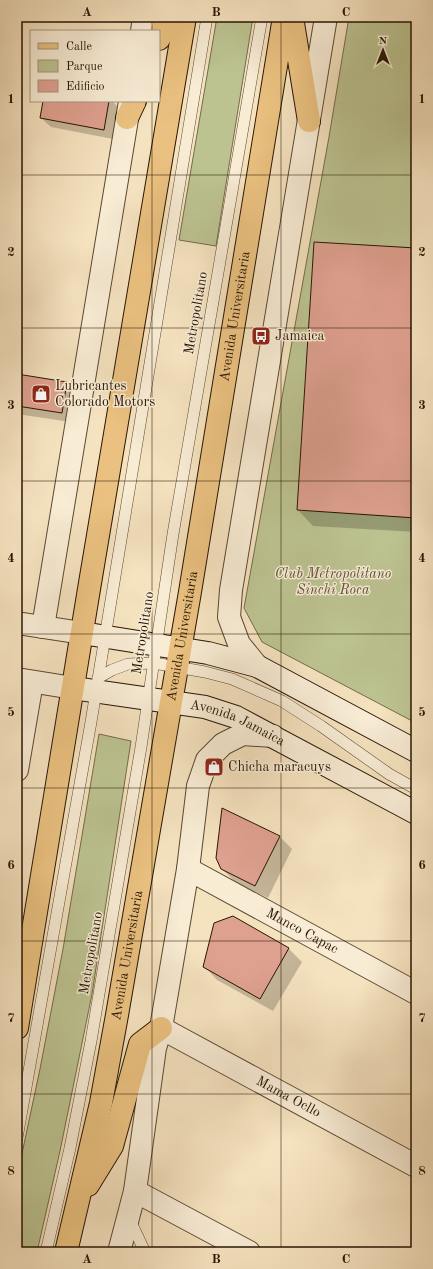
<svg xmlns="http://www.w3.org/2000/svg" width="433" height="1269" font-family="'Old Standard TT',serif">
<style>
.green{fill:#bcc391;stroke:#726c4a}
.shadow{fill:#0003}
.building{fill:#dea08f;stroke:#281503}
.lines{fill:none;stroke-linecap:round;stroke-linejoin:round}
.service-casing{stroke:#5b4832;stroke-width:12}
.minor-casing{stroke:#5b4832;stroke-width:24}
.tertiary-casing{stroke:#5b4832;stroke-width:24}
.secondary-casing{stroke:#281503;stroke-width:24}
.primary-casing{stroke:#281503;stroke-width:24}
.service{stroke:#f8ecd5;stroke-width:11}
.minor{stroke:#f8ecd5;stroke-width:22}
.tertiary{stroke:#f8ecd5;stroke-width:22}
.secondary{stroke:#f8ecd5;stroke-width:22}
.primary{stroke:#eac180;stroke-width:22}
.grid{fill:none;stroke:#281503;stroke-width:1;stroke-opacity:0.55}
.labels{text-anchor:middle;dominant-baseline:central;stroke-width:3;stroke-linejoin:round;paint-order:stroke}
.street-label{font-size:14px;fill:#281503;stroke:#f8ecd5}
.poi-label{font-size:14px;fill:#281503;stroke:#f8ecd5;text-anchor:start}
.park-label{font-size:14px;font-style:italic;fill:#5c5235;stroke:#f8ecd5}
.neatline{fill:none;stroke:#281503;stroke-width:1.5}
.grid-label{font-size:13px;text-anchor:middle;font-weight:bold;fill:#281503}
</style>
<rect width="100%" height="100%" fill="#f5e2bf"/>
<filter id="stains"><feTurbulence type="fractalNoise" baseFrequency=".005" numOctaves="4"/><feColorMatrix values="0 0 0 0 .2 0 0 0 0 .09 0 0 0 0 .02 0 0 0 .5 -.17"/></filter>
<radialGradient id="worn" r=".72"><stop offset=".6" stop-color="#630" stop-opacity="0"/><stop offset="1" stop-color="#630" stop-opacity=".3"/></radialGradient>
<g class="green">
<path d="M217,17H253L216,246L179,240Z"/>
<path d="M349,17H416V723L262,642L244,608L329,137Z"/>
<path d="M99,734L131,741L92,994L60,1151L37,1252H17V1177L40,1069L63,949Z"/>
</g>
<g class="shadow">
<path d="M44,101H112L119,108L113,139L51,127L41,118Z"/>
<path d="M416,249V532L313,526L298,510Z"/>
<path d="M17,375L66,383L76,393L71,422L17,414Z"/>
<path d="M279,836L292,849L268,898L235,882L222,869Z"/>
<path d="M233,917L289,949L302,962L273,1011L217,980L204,966Z"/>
</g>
<g class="building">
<path d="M43,101H109L104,130L40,118Z"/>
<path d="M314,242L416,248V518L297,510Z"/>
<path d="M17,374L67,382L62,413L17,406Z"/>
<path d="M222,808L280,836L255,886L221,869L216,858Z"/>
<path d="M233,916L289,948L260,999L203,967L214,923Z"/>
</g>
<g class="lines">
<defs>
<g id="service">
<path d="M98,678L112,670L128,664L154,663L205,672L232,679L282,701L321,726L389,774L416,789"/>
<path d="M17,1138L91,722L207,17"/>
<path d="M129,1218L145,1252"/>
<path d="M46,1252L70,1148L91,1041L141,747L173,534L262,17"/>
</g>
<g id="minor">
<path d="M142,31L144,17"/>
<path d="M43,627L130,101"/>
<path d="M257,666L239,644L229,617L231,590L326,17"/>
<path d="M17,770L32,682"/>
<path id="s1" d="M188,869L416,993"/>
<path id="s2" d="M161,1028L416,1166"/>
<path d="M135,1191L249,1252"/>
<path d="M119,1252L135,1191L155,1048L161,1028L188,869L198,786L207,760L223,744L243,734L273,736"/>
</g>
<g id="tertiary">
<path d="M17,623L82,633"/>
<path d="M17,679L73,688"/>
</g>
<g id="secondary">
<path d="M82,633L208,653L257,666L416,751"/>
<path id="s3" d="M73,688L205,707L236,717L416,813"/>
</g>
<g id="primary">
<path d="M292,17L309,121"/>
<path d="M159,39L167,17"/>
<path d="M127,118L135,101"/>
<path d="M17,1028L89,589L185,17"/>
<path d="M88,1185L112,1146L140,1044L161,1028"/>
<path id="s4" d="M66,1252L101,1103L117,1015L190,592L284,17"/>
</g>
</defs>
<use href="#service" class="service-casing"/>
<use href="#minor" class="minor-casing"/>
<use href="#tertiary" class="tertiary-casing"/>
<use href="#secondary" class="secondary-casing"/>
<use href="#primary" class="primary-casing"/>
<use href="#service" class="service"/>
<use href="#minor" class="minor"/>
<use href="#tertiary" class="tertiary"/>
<use href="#secondary" class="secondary"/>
<use href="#primary" class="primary"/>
</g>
<path class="grid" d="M152,17V31M281,17V1252M152,101V1252M17,175H416M17,328H416M17,481H416M17,634H416M17,788H416M17,941H416M17,1094H416"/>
<defs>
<symbol id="bus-square" viewBox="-11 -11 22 22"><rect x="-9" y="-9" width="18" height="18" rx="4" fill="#8f2418" stroke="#f8ecd5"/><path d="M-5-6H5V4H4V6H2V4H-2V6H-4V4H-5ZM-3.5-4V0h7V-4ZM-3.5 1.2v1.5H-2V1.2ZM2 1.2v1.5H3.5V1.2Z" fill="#fff"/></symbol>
<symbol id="shop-square" viewBox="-11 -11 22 22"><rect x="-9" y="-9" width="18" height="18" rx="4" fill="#8f2418" stroke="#f8ecd5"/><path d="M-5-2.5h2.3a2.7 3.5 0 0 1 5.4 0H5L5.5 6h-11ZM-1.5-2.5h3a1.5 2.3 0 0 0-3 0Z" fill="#fff"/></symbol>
</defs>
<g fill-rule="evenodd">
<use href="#bus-square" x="250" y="325" width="22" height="22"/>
<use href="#shop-square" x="30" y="383" width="22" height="22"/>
<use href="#shop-square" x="203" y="756" width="22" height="22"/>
</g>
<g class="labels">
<g class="street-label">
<text transform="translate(196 313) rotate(-80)">Metropolitano</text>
<text stroke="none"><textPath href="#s4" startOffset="951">Avenida Universitaria</textPath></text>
<text transform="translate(143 633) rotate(-81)">Metropolitano</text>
<text stroke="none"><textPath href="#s4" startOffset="627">Avenida Universitaria</textPath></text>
<text stroke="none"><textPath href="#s3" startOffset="169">Avenida Jamaica</textPath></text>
<text stroke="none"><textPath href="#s1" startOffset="130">Manco Capac</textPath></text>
<text transform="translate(91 953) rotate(-80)">Metropolitano</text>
<text stroke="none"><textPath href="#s4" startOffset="303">Avenida Universitaria</textPath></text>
<text stroke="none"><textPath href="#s2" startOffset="145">Mama Ocllo</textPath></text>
</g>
<g class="poi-label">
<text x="275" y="336">Jamaica</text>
<text x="55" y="386">Lubricantes<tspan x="55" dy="16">Colorado Motors</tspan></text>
<text x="228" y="767">Chicha maracuys</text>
</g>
<g class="park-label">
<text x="333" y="574">Club Metropolitano<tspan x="333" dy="16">Sinchi Roca</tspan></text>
</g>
</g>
<rect width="433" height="1269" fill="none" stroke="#f5e2bf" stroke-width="44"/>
<rect x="30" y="30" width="130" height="72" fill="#f8ecd5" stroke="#a59681"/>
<rect x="38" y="43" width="20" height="6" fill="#eac180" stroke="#a59681"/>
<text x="66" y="50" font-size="12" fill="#281503">Calle</text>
<rect x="38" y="60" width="20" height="12" fill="#bcc391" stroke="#a59681"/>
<text x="66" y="70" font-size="12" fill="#281503">Parque</text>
<rect x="38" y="80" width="20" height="12" fill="#dea08f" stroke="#a59681"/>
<text x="66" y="90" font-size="12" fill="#281503">Edificio</text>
<g transform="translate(383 50)" stroke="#f8ecd5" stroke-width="3" paint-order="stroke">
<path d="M0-3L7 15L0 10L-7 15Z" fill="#281503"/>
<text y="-6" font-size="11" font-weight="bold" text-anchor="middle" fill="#281503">N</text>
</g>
<rect x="22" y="22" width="389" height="1225" class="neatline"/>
<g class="grid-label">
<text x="87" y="16">A</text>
<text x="216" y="16">B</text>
<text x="346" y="16">C</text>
<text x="11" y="103">1</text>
<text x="422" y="103">1</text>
<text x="11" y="256">2</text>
<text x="422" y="256">2</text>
<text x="11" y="409">3</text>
<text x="422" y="409">3</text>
<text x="11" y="562">4</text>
<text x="422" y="562">4</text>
<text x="11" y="716">5</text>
<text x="422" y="716">5</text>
<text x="11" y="869">6</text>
<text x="422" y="869">6</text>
<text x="11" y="1022">7</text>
<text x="422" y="1022">7</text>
<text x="11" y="1175">8</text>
<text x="422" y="1175">8</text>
<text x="87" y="1263">A</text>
<text x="216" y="1263">B</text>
<text x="346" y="1263">C</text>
</g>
<rect width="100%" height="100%" filter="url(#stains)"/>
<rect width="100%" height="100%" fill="url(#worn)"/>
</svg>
